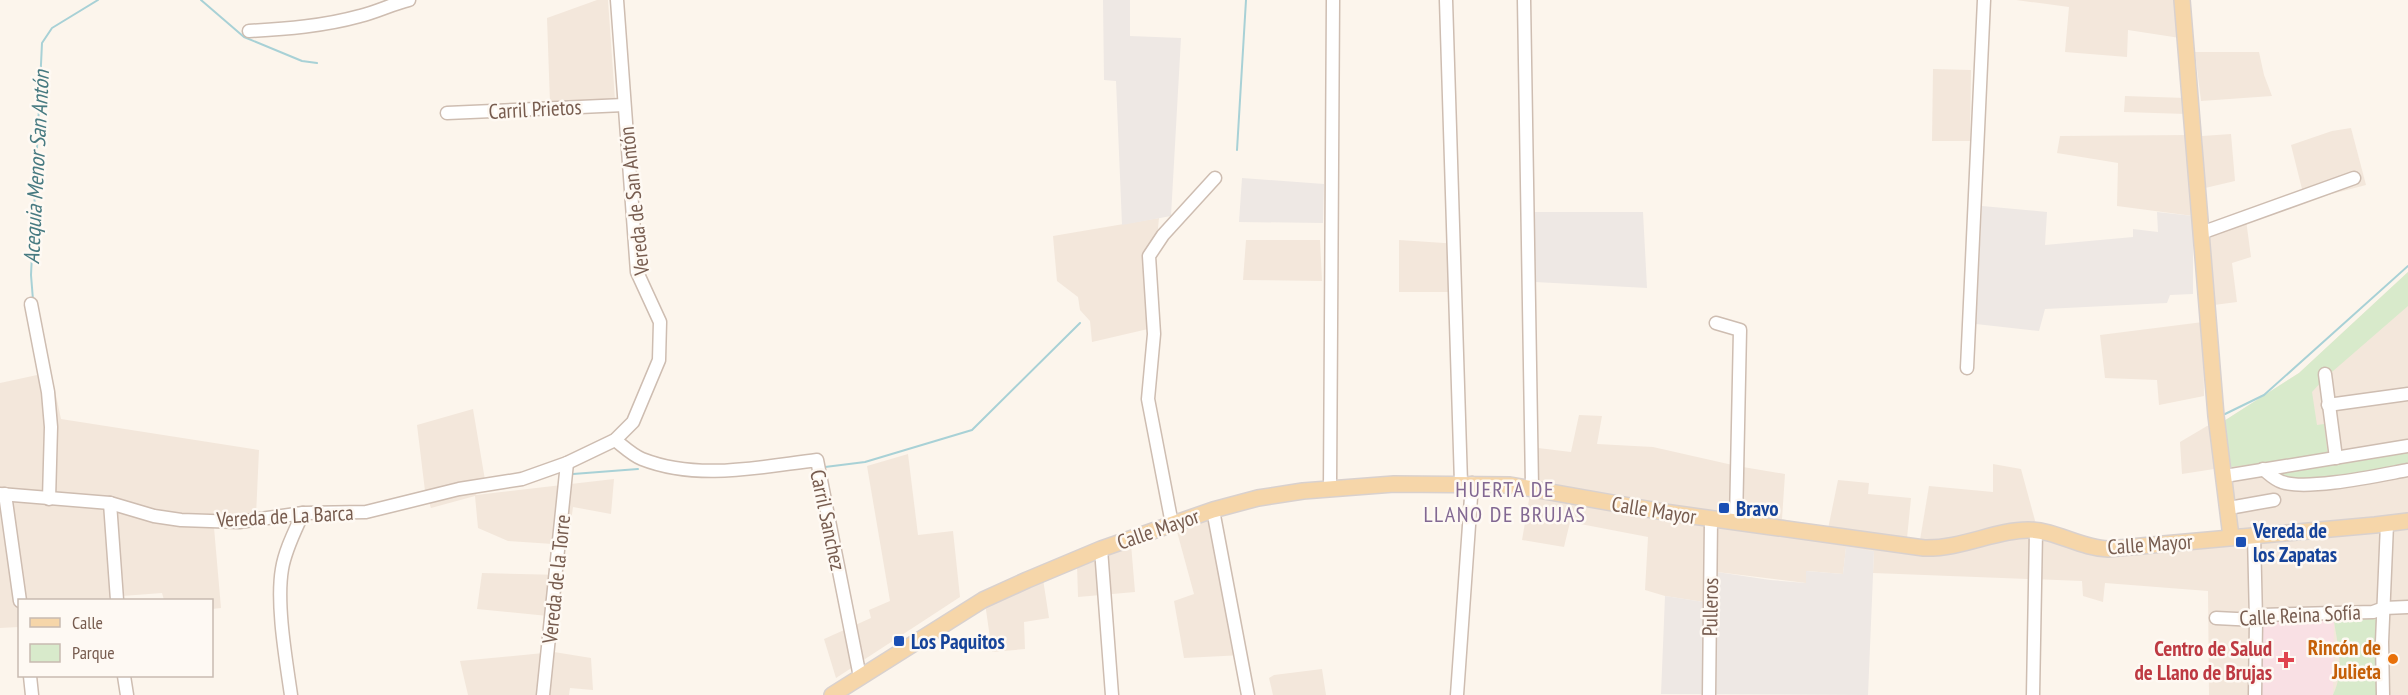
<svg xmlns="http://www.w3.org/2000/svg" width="2408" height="695" font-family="'PT Sans Narrow',sans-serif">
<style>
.residential{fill:#f3e7db}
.industrial{fill:#eee8e4}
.medical{fill:#f9e0e4}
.green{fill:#d8eacb}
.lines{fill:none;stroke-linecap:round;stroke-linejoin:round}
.stream{stroke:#a8d1d6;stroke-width:2}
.minor-casing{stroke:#cebdb1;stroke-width:15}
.major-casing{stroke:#d9d1ce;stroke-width:18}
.minor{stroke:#fff;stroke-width:12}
.major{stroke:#f6d6a9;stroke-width:15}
.transit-dot{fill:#1a4fb4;stroke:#fef9f3;stroke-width:2}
.food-dot{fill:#e8710a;stroke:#fef9f3;stroke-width:2}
.health-dot{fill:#e0444e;stroke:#fef9f3;stroke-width:2}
.labels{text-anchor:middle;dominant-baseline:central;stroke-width:5;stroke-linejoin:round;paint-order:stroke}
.street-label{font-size:21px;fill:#775c4f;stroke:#fef9f3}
.transit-label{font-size:21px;font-weight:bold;fill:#164399;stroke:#fef9f3;text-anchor:start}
.food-label{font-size:21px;font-weight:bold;fill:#c56008;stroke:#fef9f3;text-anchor:end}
.health-label{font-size:21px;font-weight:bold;fill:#be3a42;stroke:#fef9f3;text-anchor:end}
.water-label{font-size:22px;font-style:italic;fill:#477a81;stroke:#fef9f3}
.neighbourhood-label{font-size:22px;letter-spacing:1.5px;fill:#826892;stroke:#fef9f3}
</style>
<rect width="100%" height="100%" fill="#fcf5ec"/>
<g class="residential">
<path d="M597,0H608L615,100L550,103L547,18Z"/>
<path d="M2016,0H2178L2180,38L2128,30L2127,57L2065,52L2069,7Z"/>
<path d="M2195,52H2259L2264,75L2272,96L2201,101Z"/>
<path d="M1933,69L1971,70L1970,141H1932Z"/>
<path d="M2125,96L2186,98V114L2124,112Z"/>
<path d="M2351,128L2366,185L2305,201L2291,145L2332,131Z"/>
<path d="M2231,134L2235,181L2205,188L2202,136Z"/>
<path d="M2188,135L2193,216L2117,206L2118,163L2057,153L2060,136Z"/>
<path d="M1159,218L1148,329L1092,342L1090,321L1080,310L1078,297L1057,281L1053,236Z"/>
<path d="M2246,220L2251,257L2232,263L2237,302L2214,305L2206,226Z"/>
<path d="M1246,240H1320L1322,281L1243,280Z"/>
<path d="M1399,240L1459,244L1461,292H1399Z"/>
<path d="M2408,272V695H2209L2208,591L2105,583L2103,602L2083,596L2082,581L1873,573L1874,551L1846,548L1843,574L1807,571L1806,583L1717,572V604L1665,596L1645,590L1648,537L1570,522L1564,547L1522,540L1538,448L1571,452L1579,415L1602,416L1597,444L1653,447L1737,466L1785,474L1782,519L1828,529L1838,480L1869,483L1868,494L1911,498L1907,538L1920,540L1929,486L1993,492V464L2021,469L2040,539L2094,556L2236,541L2227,467L2182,474L2180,442L2207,426L2224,421L2299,373Z"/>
<path d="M2203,322L2204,396L2159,405L2157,380L2105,378L2100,335Z"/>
<path d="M51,372L61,419L259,450L256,516H213L221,608L212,609V600H164L162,593L109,597V600H20L19,627L0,628V383Z"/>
<path d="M473,409L485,480L476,495L614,479L611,514L573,507L568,545L508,541L478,528L475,496L431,508L425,491L417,425Z"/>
<path d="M908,454L918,535L953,531L960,597L836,678L824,639L871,618L869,610L890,601L867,466Z"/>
<path d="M1218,515L1243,655L1184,658L1174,601L1194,594L1176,528Z"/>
<path d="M1131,544L1135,592L1078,597L1077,564Z"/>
<path d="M482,573L564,575L558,617L477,609Z"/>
<path d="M1043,579L1049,618L1024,622L1025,649L992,652L985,603Z"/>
<path d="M554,652L591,658L593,690L570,688L569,695H468L460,661Z"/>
<path d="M1322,669L1326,695H1273L1269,678L1274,675Z"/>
</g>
<g class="industrial">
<path d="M1103,0H1130V36L1181,38L1171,216L1122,225L1116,81L1104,80Z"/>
<path d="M1242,178L1324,184L1323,223L1239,222Z"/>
<path d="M1982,206L2047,212L2045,245L2133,237V229L2158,232L2157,212L2193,216V294L2170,295L2167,303L2045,309L2039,331L1976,324Z"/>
<path d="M1534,212H1643L1647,288L1535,282Z"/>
<path d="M1846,547L1874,551L1868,695L1661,694L1665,596L1717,604V572L1770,580L1806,583V571L1843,574Z"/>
</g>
<path class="medical" d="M2261,615L2334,621L2333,695H2257Z"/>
<g class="green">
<path d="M2408,272V306L2325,378L2312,392L2317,425L2324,424L2329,464L2408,452V468L2280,489L2274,462L2231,467L2224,421L2299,373Z"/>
<path d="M2384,608L2383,695H2333C2345,670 2338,648 2334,621Z"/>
</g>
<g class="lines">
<g class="stream">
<path d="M201,0L244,37L302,61L317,63"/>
<path d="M1237,150L1246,0"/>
<path d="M33,300L31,275L42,43L52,28L98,0"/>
<path d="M2221,416L2264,395L2408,266"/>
<path d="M825,467L865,462L972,430L1080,323"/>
<path d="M573,474L638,469"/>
</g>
<defs>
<g id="minor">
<path d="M1446,0L1461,483"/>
<path d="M1524,0L1532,487"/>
<path d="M249,31C286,29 324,26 360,16C377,12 392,4 409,0"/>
<path d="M447,113L624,105"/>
<path d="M2201,233L2354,178"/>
<path d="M31,304L48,392L51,427L49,499"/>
<path d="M1716,323L1740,330L1736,522"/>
<path d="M1967,368L1984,0"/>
<path d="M2325,374L2336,458"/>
<path d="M2328,405L2408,394"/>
<path d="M615,440C623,446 632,455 642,459C698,481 759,467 817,460L860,677"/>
<path d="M2263,469C2269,474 2275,480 2282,482C2307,491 2380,475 2408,470"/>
<path d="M2225,476L2408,446"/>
<path d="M1330,488L1333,0"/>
<path d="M0,494L110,503L154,516L181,520L239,522L303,513L366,512L459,489L522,479L567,463L615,440L633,422L659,360L660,322L637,272L617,0"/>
<path d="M5,494L20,601"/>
<path d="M110,503L117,600"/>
<path d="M2229,508L2274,500"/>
<path d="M1213,510L1248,695"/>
<path d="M1172,524L1148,399L1154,334L1149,256L1163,235L1215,178"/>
<path d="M2254,535L2256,620L2255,695"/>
<path d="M1101,549L1112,695"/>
<path d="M2216,618L2256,620L2261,615L2373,612L2384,608L2408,607"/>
<path d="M30,676L32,695"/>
<path d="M124,676L127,695"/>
<path d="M291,695C286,660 276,604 282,569C285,550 295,531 303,513"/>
<path d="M543,695L567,463"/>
<path d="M1457,695L1472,483"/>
<path d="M1709,695L1711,519"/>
<path d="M2033,695L2036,531"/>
<path d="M2383,695L2382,642L2387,524"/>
</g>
<g id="major">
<path d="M2182,0L2216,416L2231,537"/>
<path d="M832,695L983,600L1027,580L1101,549L1213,510L1258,498L1303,491L1394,484L1510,485L1664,512L1924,548C1962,549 1995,530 2028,530C2056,530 2080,548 2108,549L2375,525L2408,521"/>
</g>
</defs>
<use href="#minor" class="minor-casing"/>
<use href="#major" class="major-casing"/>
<use href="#minor" class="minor"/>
<use href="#major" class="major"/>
</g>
<g class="transit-dot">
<rect x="1718" y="502" width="12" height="12" rx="3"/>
<rect x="2235" y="536" width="12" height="12" rx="3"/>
<rect x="893" y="635" width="12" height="12" rx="3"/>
</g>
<circle class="food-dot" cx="2393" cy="659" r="6"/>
<path class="health-dot" d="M2283 651h6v6h6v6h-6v6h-6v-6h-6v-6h6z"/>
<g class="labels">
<g class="street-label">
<text transform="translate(535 109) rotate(-3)">Carril Prietos</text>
<text transform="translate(634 201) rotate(-96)">Vereda de San Antón</text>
<text transform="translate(1654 510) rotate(9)">Calle Mayor</text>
<text transform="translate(285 516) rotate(-3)">Vereda de La Barca</text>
<text transform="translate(828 520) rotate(78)">Carril Sanchez</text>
<text transform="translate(1158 529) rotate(-19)">Calle Mayor</text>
<text transform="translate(2150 544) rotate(-4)">Calle Mayor</text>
<text transform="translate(556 579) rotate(-84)">Vereda de la Torre</text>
<text transform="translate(1710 607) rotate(-89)">Pulleros</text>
<text transform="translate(2300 615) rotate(-3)">Calle Reina Sofía</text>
</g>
<g class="transit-label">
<text x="1736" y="508">Bravo</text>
<text x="2253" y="530">Vereda de<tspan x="2253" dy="24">los Zapatas</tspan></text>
<text x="911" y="641">Los Paquitos</text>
</g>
<g class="food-label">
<text x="2381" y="647">Rincón de<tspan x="2381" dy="24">Julieta</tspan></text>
</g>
<g class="health-label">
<text x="2272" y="648">Centro de Salud<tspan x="2272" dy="24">de Llano de Brujas</tspan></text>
</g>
<g class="water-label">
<text transform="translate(36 167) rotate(-87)">Acequia Menor San Antón</text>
</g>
<g class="neighbourhood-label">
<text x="1505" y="489">HUERTA DE<tspan x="1505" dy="25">LLANO DE BRUJAS</tspan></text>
</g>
</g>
<rect x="18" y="599" width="195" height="78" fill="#fef9f3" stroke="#c8bab1" stroke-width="1.5"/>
<rect x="30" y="618" width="30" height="9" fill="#f6d6a9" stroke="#c8bab1" stroke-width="1.5"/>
<text x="72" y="629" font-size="18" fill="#775c4f">Calle</text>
<rect x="30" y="644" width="30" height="18" fill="#d8eacb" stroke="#c8bab1" stroke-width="1.5"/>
<text x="72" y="659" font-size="18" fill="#775c4f">Parque</text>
</svg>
